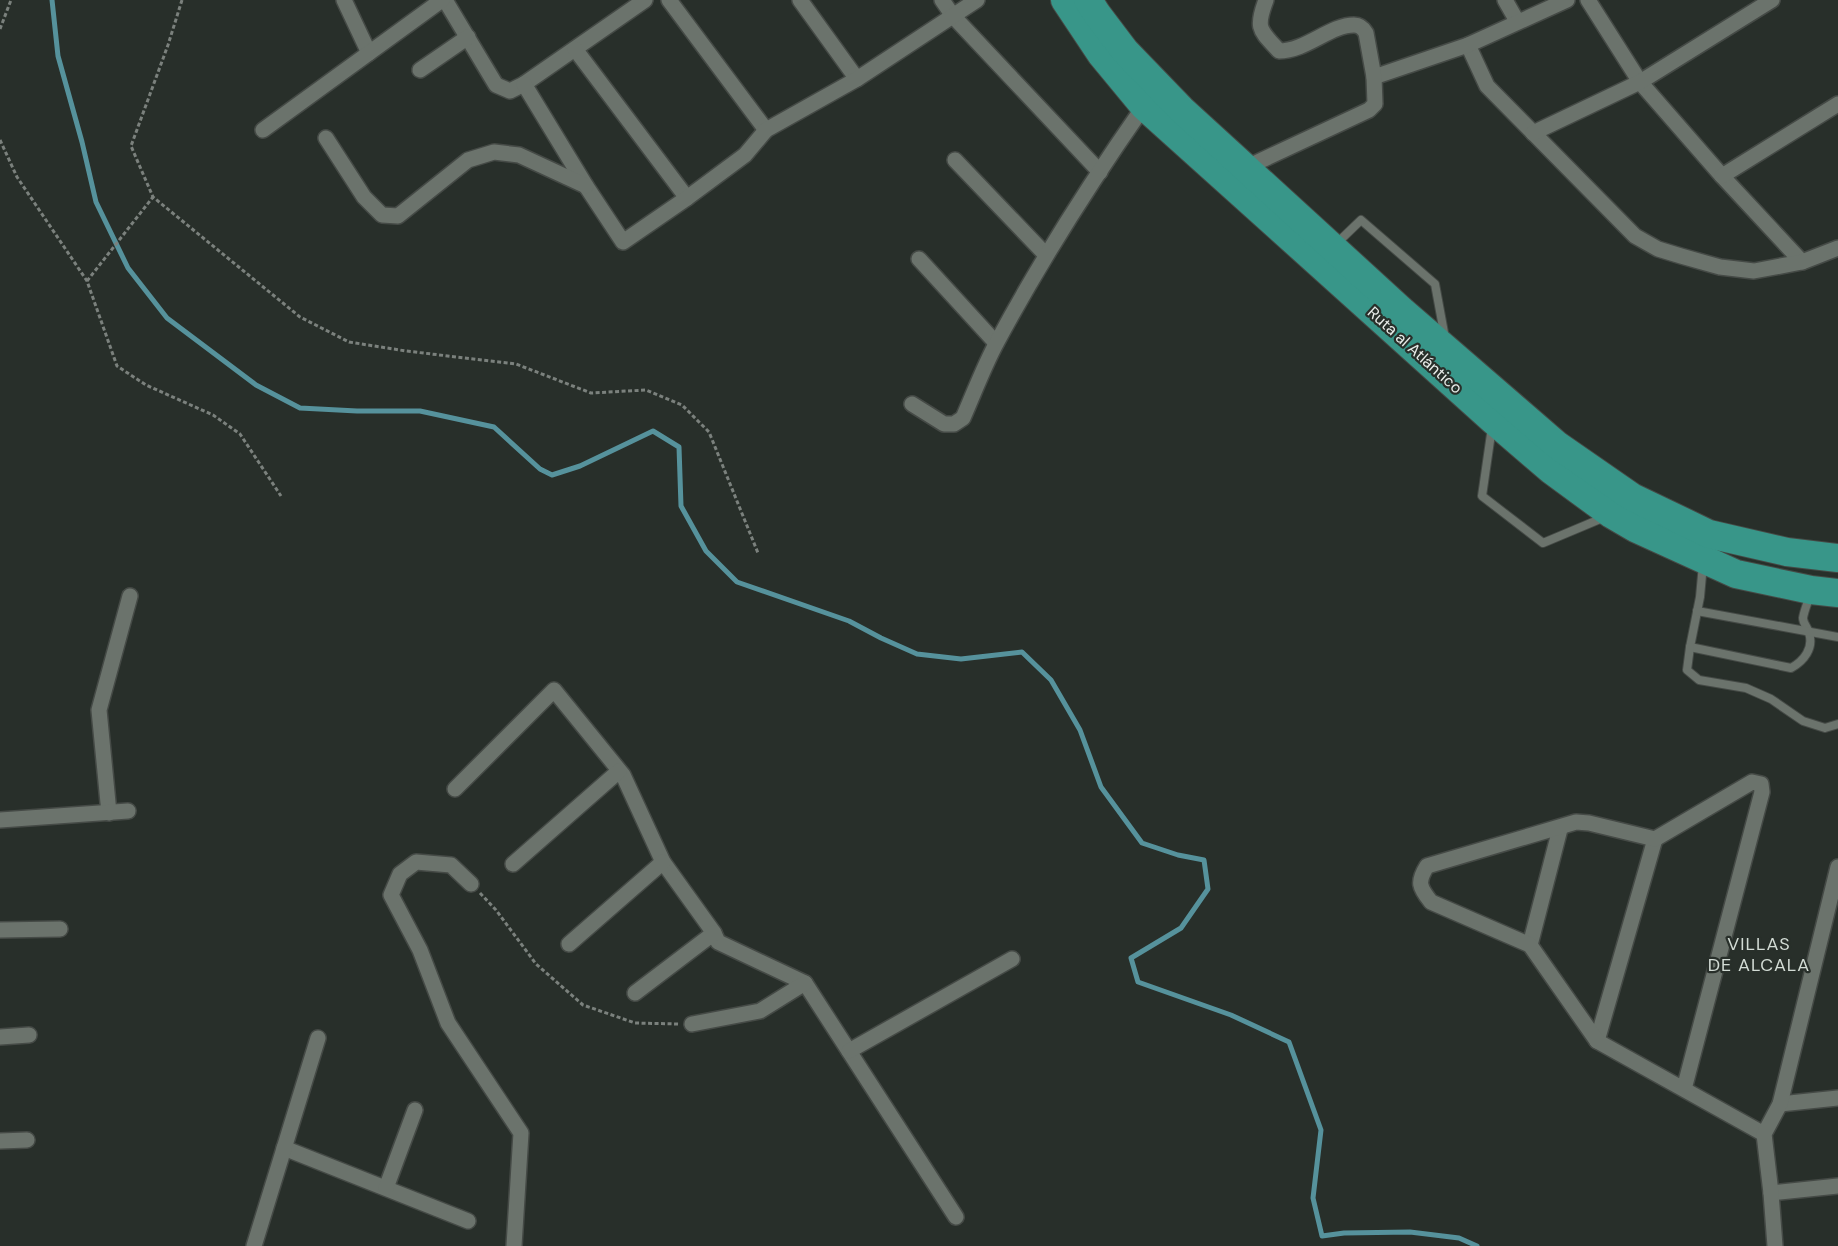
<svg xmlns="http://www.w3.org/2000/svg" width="1838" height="1246" font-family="'DM Sans',sans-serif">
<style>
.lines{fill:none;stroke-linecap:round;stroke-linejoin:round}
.stream{stroke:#56929c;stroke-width:5}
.lane-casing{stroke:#454a46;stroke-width:10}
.street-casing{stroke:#454a46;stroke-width:18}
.highway-casing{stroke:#454a46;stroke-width:30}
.path{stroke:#7b817d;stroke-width:3;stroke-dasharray:4 2.5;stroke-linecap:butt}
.lane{stroke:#6b736c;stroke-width:8}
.street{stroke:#6b736c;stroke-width:15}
.highway{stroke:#389689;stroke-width:28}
.labels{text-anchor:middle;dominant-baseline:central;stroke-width:4.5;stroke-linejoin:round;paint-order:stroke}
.street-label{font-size:16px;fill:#e8ece9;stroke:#282f2a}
.neighbourhood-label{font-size:18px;letter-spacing:1px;fill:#d3dcd5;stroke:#282f2a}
</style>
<rect width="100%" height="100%" fill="#282f2a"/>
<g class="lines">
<path class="stream" d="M52,0L58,56L82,142L96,202L128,268L167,318L256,385L300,408L357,411H420L494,427L540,469L552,475L580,466L653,431L679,447L681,506L706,551L737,582L849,621L881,638L917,654L961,659L1022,652L1051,680L1080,730L1101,787L1142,843L1178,855L1204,860L1208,889L1181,928L1131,958L1138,982L1231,1015L1289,1042L1321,1130L1313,1198L1322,1236L1344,1233L1410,1232L1459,1238L1477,1246"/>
<defs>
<g id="lane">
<path d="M1335,245L1361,220L1435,284L1445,338"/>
<path d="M1492,427L1482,496L1543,543L1605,517"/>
<path d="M1703,564L1700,597L1690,647L1791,668C1804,661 1814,648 1809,633C1808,627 1803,624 1803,618C1804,611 1808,602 1810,595"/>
<path d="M1697,611L1838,637"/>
<path d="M1690,647L1687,670L1699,680L1746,688L1771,699L1803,721L1825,728L1838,724"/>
</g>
<g id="street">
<path d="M344,0L369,53"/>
<path d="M445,0L496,85L510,91L524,84L645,0"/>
<path d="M669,0L766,130"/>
<path d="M800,0L857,79"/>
<path d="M942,0L953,16L1100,172"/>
<path d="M1505,0L1517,21"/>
<path d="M1588,0L1640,82L1722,176L1802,262"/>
<path d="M1468,45L1487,86L1635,236L1658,249L1681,256L1720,267L1754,271L1802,262L1838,248"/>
<path d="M575,49L687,198"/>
<path d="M420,70L468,37"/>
<path d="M1374,77L1468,45L1567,0"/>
<path d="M524,84L586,186L623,242L687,198L745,155L766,130L857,79L977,0"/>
<path d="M263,130L442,0"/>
<path d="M1533,133L1640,82L1772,0"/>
<path d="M326,138L364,197L382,215L398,216L468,160L494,152L519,155L586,186"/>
<path d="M955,160L1046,255"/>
<path d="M1245,168L1369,110L1375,104L1374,77L1366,33C1363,28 1360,25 1354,25C1330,25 1306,51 1279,51C1260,30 1255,29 1266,0"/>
<path d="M1722,176L1838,104"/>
<path d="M919,259L996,343"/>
<path d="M912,404L944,424H954L963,418C974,393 984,366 997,342C1041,260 1091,182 1144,106"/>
<path d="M455,789L554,690L623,775L663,862L714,933L718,942L805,983L956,1217"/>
<path d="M109,813L99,710L130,596"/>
<path d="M0,820L128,811"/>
<path d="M513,864L619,771"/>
<path d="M471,884L451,865L416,862L400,874L391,895L420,950L448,1023L521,1133L514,1246"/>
<path d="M0,930L60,929"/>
<path d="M569,944L663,862"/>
<path d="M1530,945L1560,829"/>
<path d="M635,993L714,933"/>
<path d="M692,1024L760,1011L805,983"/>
<path d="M0,1037L29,1035"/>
<path d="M1597,1041L1655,839"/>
<path d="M849,1051L1012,959"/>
<path d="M1684,1089L1762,792L1761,784L1752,782L1655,839L1589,823L1576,822L1427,866C1417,882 1419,887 1431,902L1530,945L1597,1041L1764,1134"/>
<path d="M1780,1104L1838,1098"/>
<path d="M0,1141L27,1140"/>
<path d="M284,1148L468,1221"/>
<path d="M386,1188L415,1110"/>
<path d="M1771,1193L1838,1186"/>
<path d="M254,1246L318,1038"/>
<path d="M1775,1246L1771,1193L1764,1134L1780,1104L1838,867"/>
</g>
<g id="highway">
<path d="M1065,0L1101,54L1144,106L1493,420L1551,470L1611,514L1635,528L1736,574L1811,590L1838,593"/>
<path d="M1088,0L1097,14L1125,51L1181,109L1401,310L1557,445L1632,497L1709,534L1787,552L1838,558"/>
</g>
</defs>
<use href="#lane" class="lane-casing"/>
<use href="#street" class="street-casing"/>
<use href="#highway" class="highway-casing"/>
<g class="path">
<path d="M182,0L168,45L131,146L153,197L300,317L349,342L406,351L516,364L591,393L646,390L682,405L709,432L758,553"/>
<path d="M0,29L11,0"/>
<path d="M0,140L17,177L87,281L117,366L146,385L213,415L240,434L281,496"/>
<path d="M87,281L153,197"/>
<path d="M480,893L496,910L536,964L583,1005L635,1023L679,1024"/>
</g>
<use href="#lane" class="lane"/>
<use href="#street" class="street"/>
<use href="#highway" class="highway"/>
</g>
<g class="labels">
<g class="street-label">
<text transform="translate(1415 350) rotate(42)">Ruta al Atlántico</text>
</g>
<g class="neighbourhood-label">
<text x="1759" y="944">VILLAS<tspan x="1759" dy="21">DE ALCALA</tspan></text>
</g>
</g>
</svg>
